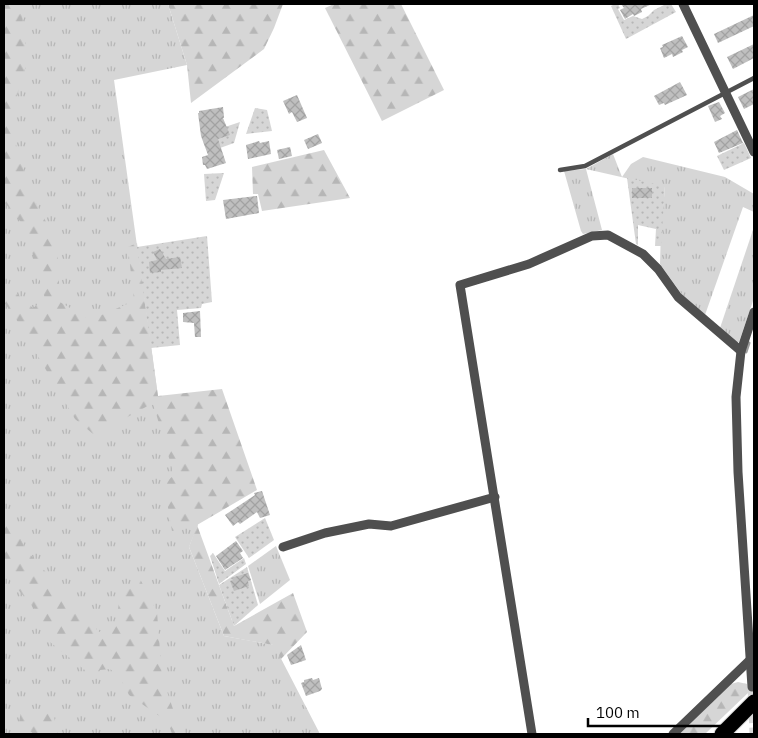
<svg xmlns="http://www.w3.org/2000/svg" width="758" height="738" font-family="'IBM Plex Sans',sans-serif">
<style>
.grass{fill:url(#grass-tufts)}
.forest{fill:url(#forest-firs)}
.park{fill:url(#park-dots)}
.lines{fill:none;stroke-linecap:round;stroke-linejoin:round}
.stream{stroke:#9d9d9d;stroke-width:3}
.building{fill:url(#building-cross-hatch)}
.street-tunnel{stroke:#d9d9d9;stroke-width:9;stroke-dasharray:9 4.5;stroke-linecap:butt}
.highway-casing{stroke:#dbdbdb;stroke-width:17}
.lane{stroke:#4f4f4f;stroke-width:4.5}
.street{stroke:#4f4f4f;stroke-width:9}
.highway{stroke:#000;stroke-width:15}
</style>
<defs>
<pattern id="grass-tufts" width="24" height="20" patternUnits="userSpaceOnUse" patternTransform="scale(1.25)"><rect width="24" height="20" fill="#d6d6d6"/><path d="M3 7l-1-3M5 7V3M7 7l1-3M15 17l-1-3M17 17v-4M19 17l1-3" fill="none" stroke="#b6b6b6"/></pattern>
<pattern id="forest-firs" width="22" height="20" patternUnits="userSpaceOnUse" patternTransform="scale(1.25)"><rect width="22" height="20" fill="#d6d6d6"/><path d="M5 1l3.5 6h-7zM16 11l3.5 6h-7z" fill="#b6b6b6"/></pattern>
<pattern id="park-dots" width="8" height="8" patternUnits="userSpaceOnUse" patternTransform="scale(1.25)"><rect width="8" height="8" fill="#d6d6d6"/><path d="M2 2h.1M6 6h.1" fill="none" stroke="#b6b6b6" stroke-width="1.8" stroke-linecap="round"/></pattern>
<pattern id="building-cross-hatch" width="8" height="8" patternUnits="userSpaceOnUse" patternTransform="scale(1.25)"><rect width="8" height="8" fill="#bfbfbf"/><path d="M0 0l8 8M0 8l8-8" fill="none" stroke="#a2a2a2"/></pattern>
</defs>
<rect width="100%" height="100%" fill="#fff"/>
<g class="grass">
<path d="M4,4H168L187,65L114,80L158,397L198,525L189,547L224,636L274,645L320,734H4Z"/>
<path d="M613,154L622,177L631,164L643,157L725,177L754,194V212L743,207L705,315L683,296L660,264L661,229L665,187L586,169L602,230L583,234L581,231L564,171L586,169Z"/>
<path d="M754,227V298L739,342H736L720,328Z"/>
<path d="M276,546L290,580L260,604L248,566Z"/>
</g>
<g class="forest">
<path d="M4,4H21L27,62L14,106L13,135L32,195L57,243L60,302L90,320L134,301L128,247L137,243L158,396L222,389L257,490L197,525L234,626L293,593L307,632L281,659L273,645L224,636L189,547L197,525L172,531L164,484L174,475L153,403L124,419L98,438L75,419L16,319L4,302V283L33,308L45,299L25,227L5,203L4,197Z"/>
<path d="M168,4H283L274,28L264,49L191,103L187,65Z"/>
<path d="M334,4H401L444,90L382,121L325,8Z"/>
<path d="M324,150L350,198L262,211L258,194H253L252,167Z"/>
<path d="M4,510L28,552L99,632L116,622L120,596L138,575L157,612L162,677L173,709L186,734H172L168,722L129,695L119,676L110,669L100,670L96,679L50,642L38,613L4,573Z"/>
<path d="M738,682L747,684L749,692L705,734H679L731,684Z"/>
<path d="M44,710L54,717L58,734H34L19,723L21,711Z"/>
</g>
<g class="park">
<path d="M615,4H618L620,8L618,9L624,20L633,16L642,19L648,16L654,10L666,4H671L676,12L626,39L611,6Z"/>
<path d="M255,108L267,110L272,131L246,134Z"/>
<path d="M240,122L234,143L220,148L213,131Z"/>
<path d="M744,143L751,158L724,170L717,156Z"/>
<path d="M224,173L215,200L206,201L204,174Z"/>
<path d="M627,178L665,186L661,246H655L656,229L638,225V245L636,244Z"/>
<path d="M207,236L212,302L202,304L201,308L177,310L180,345L151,348L137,247Z"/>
<path d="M265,518L274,540L249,558L235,537Z"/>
<path d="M213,553L225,571L244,558L246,564L219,584L210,556Z"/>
<path d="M247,567L258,605L234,626L219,585Z"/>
</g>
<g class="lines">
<path class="stream" d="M746,352L749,343"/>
</g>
<g class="building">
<path d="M621,4H652L641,9L642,12L634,16L633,14L625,19L620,10L624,8Z"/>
<path d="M754,15V26L718,43L714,34Z"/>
<path d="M682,36L688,47L682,50L683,52L673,57L672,54L664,58L660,48L663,47L662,45Z"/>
<path d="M754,44V58L733,69L727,57Z"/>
<path d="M680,82L687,95L665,105L664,103L659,105L654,96Z"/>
<path d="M754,89V104L744,109L738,97Z"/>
<path d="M297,95L307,118L297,122L292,112L289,114L283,101Z"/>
<path d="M719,102L725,113L720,116L722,119L715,122L708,106Z"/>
<path d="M223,107L224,118H223L230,135L218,139L226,163L207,169L205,165H203L202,157L208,155L201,136L198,113H199V111Z"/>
<path d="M737,130L743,143L719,153L714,142Z"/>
<path d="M318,134L322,143L308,149L304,140Z"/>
<path d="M259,141L260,143L269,141L271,154L248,159L246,145Z"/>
<path d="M290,147L292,156L279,159L277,150Z"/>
<rect x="632" y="188" width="20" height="10"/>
<path d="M257,196L259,213L226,219L223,200Z"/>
<path d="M160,249L166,259L180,257L182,268L161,270V272L150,273L149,262L157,260L153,252Z"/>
<path d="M200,311L201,337H195L194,323L183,322V313Z"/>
<path d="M262,491L270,515L260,518L257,512L240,524L238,522L233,526L225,515L255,495L254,493Z"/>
<path d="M236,541L243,551L240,553L243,558L225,570L216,556Z"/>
<path d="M248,573L251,580L248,581L249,586L234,591L230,581L233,580L231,578Z"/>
<path d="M301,645L306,660L291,665L287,655Z"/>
<path d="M312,678L313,680L319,678L322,689L320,691L306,696L301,683L304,682V680Z"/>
</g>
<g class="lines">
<path class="street-tunnel" d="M752,687L754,734"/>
<defs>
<path id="highway" d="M722,734L754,702"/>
</defs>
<use href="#highway" class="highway-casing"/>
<path class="lane" d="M560,170L585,166L754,78"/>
<g class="street">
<path d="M683,4L754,152"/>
<path d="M283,547L325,533L369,524L391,526L495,497"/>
<path d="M752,687L738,472L736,397L741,351L754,312"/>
<path d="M532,734L460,285L529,264L592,236L608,235L643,254L658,269L678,297L741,351"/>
<path d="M673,734L752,658"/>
</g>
<use href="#highway" class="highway"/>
</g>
<rect width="758" height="738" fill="none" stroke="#000000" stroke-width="10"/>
<path d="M588 718v8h142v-8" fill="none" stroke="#000000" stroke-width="2.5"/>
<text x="596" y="718" font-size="15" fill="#000000" stroke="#ffffff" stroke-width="4" paint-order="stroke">100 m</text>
</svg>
